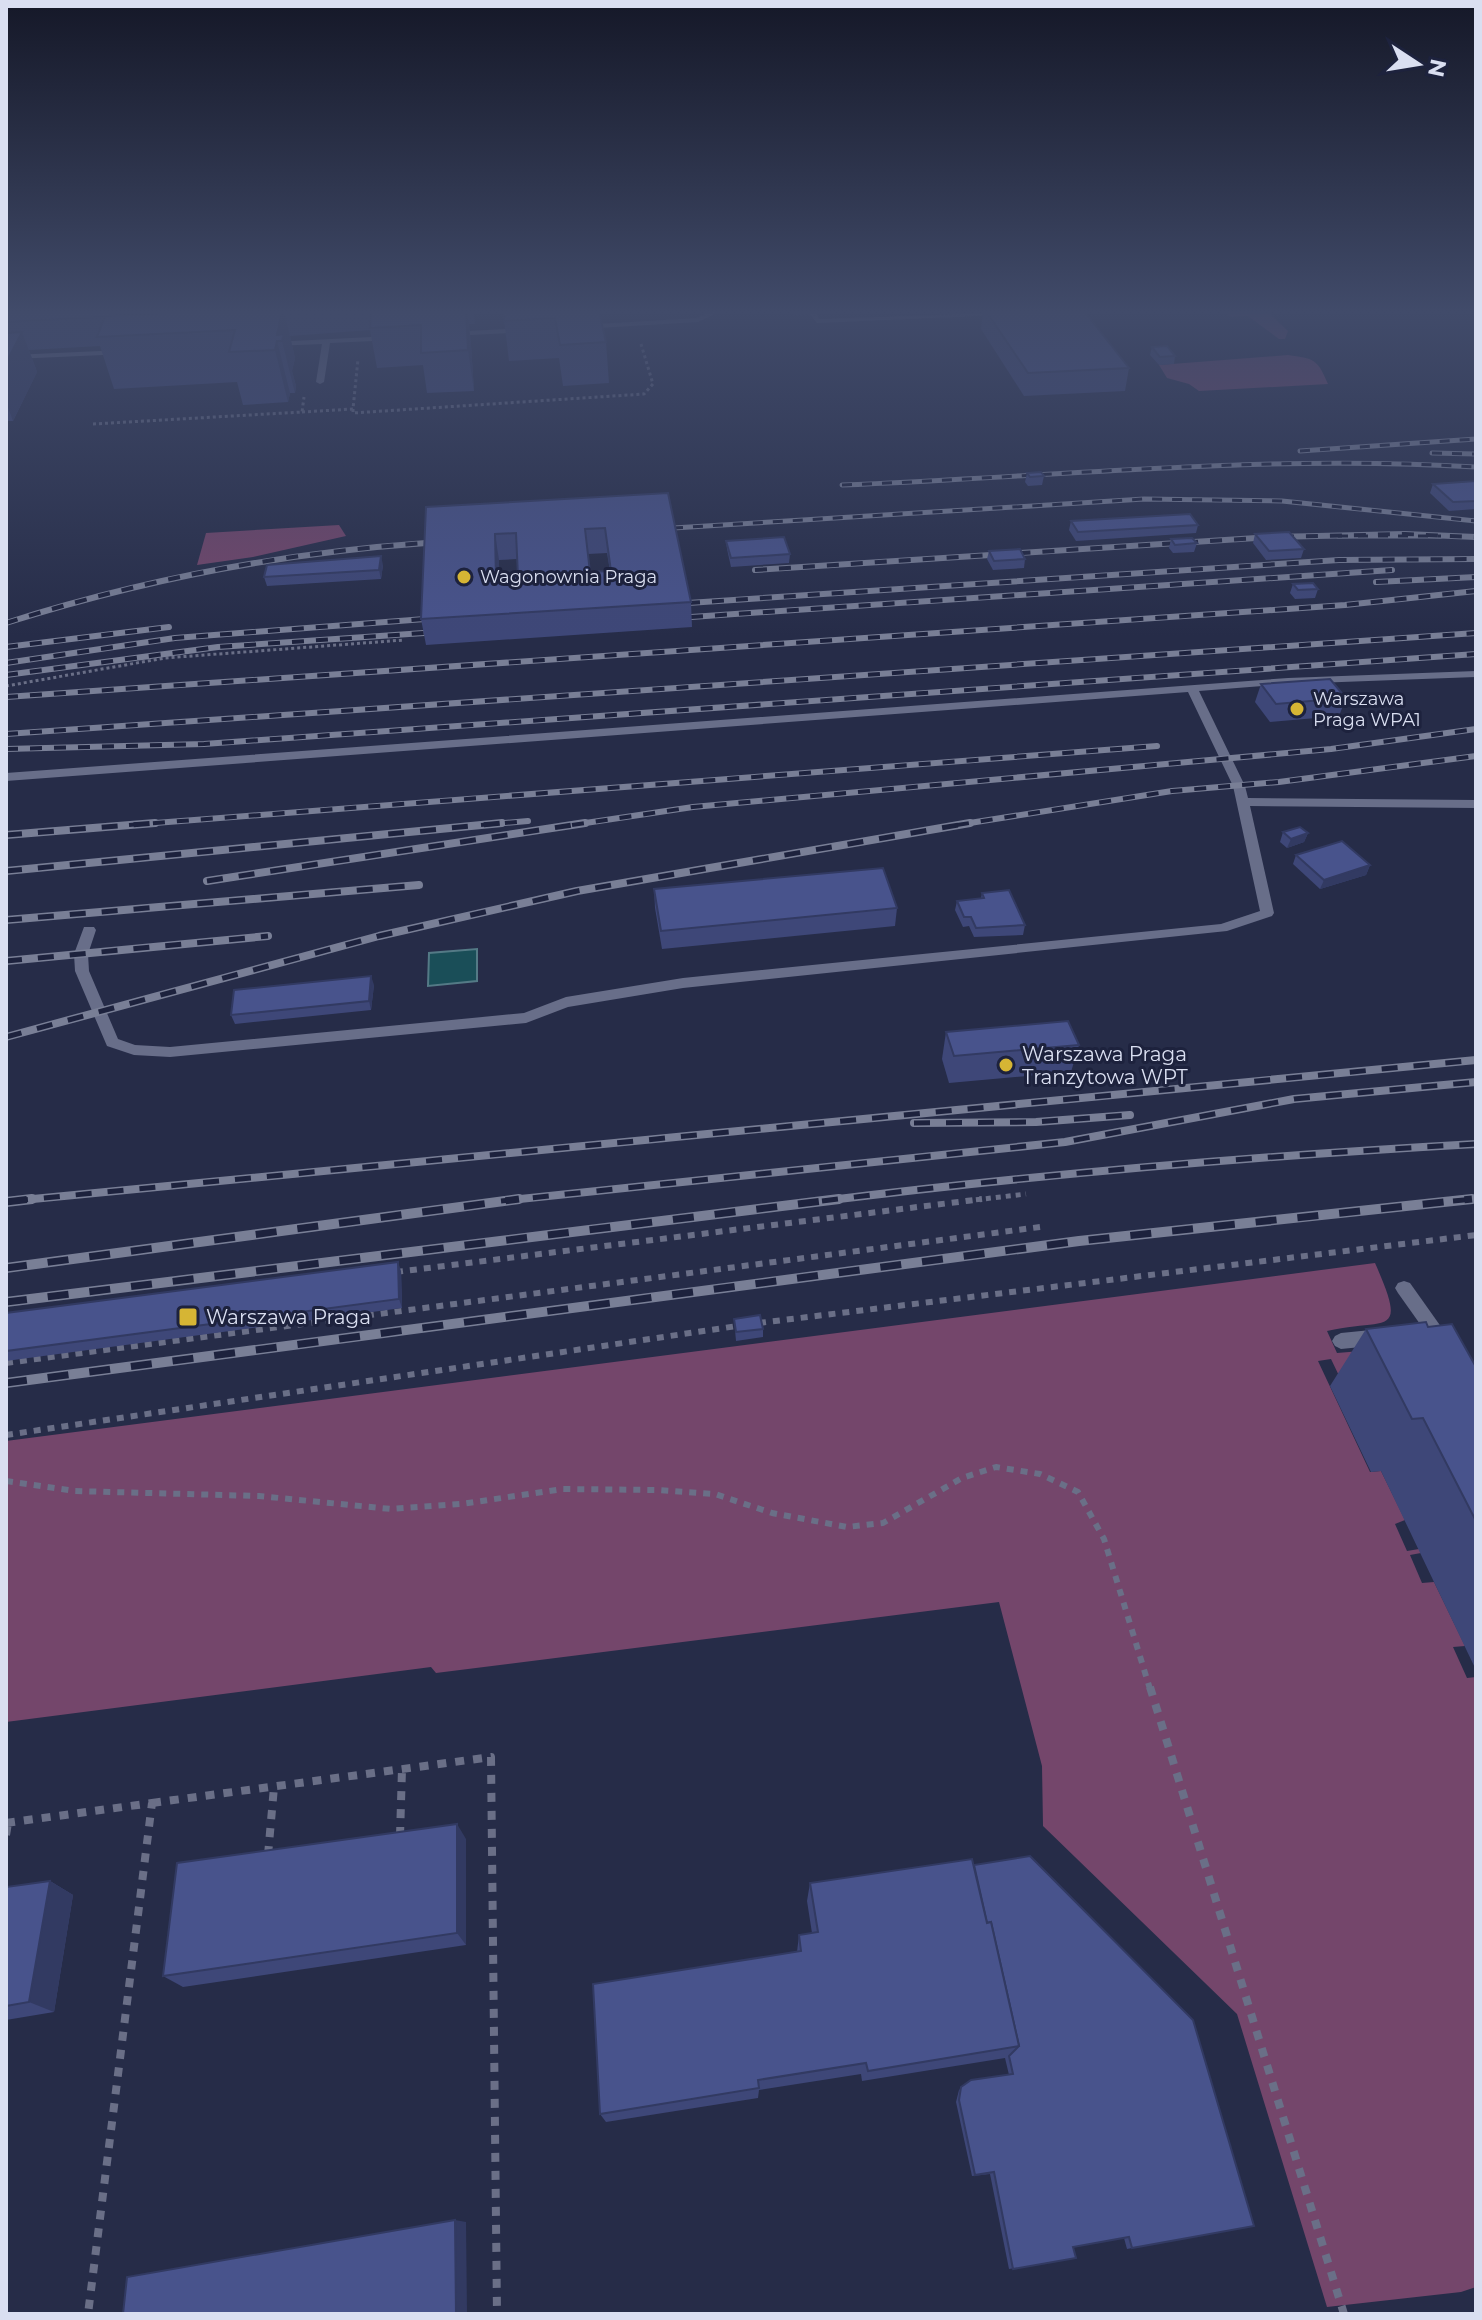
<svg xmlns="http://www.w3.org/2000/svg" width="1482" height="2320" font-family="Montserrat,sans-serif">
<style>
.green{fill:#74466b}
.water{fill:#1a4e58;stroke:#547a86;stroke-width:2}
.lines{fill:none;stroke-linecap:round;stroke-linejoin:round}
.path-far3{stroke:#6a6f87;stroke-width:3;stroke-dasharray:3 3;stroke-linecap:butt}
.path-far2{stroke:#6a6f87;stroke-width:5;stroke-dasharray:5 5;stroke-linecap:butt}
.path-far1{stroke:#6a6f87;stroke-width:6;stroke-dasharray:7 7;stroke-linecap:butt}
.path{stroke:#6a6f87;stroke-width:8;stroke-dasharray:9 9;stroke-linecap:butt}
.lane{fill:#686e89;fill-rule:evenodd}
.rail-far3-casing{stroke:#797f96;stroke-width:5}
.rail-far2-casing{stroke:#797f96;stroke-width:6}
.rail-far1-casing{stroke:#797f96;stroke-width:8}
.rail-casing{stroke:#797f96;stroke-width:10}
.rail-far3{stroke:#1d223d;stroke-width:3;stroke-dasharray:10;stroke-linecap:butt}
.rail-far2{stroke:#1d223d;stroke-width:4;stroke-dasharray:12;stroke-linecap:butt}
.rail-far1{stroke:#1d223d;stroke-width:5;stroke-dasharray:16;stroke-linecap:butt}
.rail{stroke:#1d223d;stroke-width:7;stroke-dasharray:21;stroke-linecap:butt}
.wall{fill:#3e4778;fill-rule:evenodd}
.shaded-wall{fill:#323a62}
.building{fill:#48538c;stroke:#323a62;stroke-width:2;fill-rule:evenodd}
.poi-dot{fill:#d6b534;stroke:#1d223d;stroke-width:3}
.labels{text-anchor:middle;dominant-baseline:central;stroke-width:6;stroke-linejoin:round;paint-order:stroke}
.far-poi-label{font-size:18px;fill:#dadff1;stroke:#1d223d;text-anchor:start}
.poi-label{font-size:20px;fill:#dadff1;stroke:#1d223d;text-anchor:start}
</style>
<rect width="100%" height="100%" fill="#262c48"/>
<g class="green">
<path d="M1225,311L1269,313L1288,331L1285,339H1279L1248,316L1230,317Z"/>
<path d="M1288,355C1314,359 1317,358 1328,384L1199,391L1189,384L1167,378L1159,365Z"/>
<path d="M339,525L346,536L253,557L197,565L206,533Z"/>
<path d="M1375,1263C1409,1340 1386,1317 1327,1331L1337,1353L1397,1348L1343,1384L1331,1359L1318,1361L1370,1472L1381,1471L1405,1520L1395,1524L1407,1551L1419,1549L1421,1553L1410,1555L1422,1583L1434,1582L1465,1646L1453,1647L1467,1678L1476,1677V2287L1461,2292L1327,2307L1237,2014L1043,1826L1042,1766L999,1602L436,1673L431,1667L6,1722V1441Z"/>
</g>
<path class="water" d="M477,949V981L428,986L429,953Z"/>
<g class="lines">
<g class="path-far3">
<path d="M353,409V413L644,394L653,384L641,344"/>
<path d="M302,412L353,409L358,359"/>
<path d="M93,424L302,412L304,397"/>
<path d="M6,686L165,658L404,640"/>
</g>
<path class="path-far2" d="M966,1201L1026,1194"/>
<g class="path-far1">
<path d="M396,1272L982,1199"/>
<path d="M759,1323L1476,1235"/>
<path d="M6,1363L1040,1227"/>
<path d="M6,1435L737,1326"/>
<path d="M6,1481L75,1491L259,1496L391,1509L461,1504L563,1489L659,1490L715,1494L772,1513L847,1527L883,1523L962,1478L996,1467L1040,1474L1078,1492L1104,1539L1150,1689"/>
</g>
<g class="path">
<path d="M1150,1687L1344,2314"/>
<path d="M152,1803L491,1757L497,2314"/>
<path d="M6,1823L152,1803L88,2314"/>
<path d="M6,1835L8,1823"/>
<path d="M400,1836L402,1769"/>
<path d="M268,1855L274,1787"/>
</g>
<g class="lane">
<path d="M711,311H721L698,322L581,329L577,327L581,325L697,318Z"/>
<path d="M807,311H815L819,319L1051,311L1047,313L817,323Z"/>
<path d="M526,328L529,332L450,336L446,334L450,332Z"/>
<path d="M391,336L394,340L330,343L324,382L320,384L316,382L322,344L273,346L269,344L273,342Z"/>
<path d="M122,350L125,354L13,359L9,357L13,355Z"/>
<path d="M1476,671V677L1288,684L1199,691L1245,786L1248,798L1476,800V808L1250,806L1274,913L1272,916L1227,931L683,988L568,1007L526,1023L170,1057L134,1055L107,1046L75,971L74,954L84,927H94L96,930L88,954L89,971L118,1039L135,1045L170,1047L524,1013L566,997L683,978L1221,924L1260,911L1233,786L1188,692L6,781V773L1288,678Z"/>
<path d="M1404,1281L1410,1283L1449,1338L1452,1343L1449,1348L1443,1351L1437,1348L1398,1293L1395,1288L1398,1283Z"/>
<path d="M1381,1329L1387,1332L1390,1337L1387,1342L1381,1345L1341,1349L1335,1346L1332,1341L1335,1336L1341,1333Z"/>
</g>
<defs>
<g id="rail-far3">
<path d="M1300,451L1476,439"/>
<path d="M1432,453L1476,454"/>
<path d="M842,485C1054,477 1264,454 1476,467"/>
<path d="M673,528L1144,499L1282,501L1476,521"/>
<path d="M1338,536H1441"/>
</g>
<g id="rail-far2">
<path d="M755,570L1272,537L1405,534L1476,537"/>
<path d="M1376,582L1476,577"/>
<path d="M688,603L1339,560L1476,559"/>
<path d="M691,617L1392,570"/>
<path d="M6,623C144,579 282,553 426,543"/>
<path d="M6,647L169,627"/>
<path d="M6,663L175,638L425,619"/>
<path d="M6,675L218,647L424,633"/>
<path d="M6,697L1345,605L1476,591"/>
<path d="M6,734L1476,633"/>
<path d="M6,749L204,744L1476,654"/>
<path d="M129,825L1157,746"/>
<path d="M481,825L528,821"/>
<path d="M572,825L693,807L1331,749L1476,729"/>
<path d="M957,825L1172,791L1279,782L1476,756"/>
</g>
<g id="rail-far1">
<path d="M6,835L155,823"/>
<path d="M6,871L502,823"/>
<path d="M207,881L585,823"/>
<path d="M6,920L419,885"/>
<path d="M6,961L268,936"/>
<path d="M6,1037L379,936L577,891L970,823"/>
<path d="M914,1123L1036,1122L1130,1115"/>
<path d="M12,1201L1476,1060"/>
<path d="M501,1201L1065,1142L1294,1099L1476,1082"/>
<path d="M822,1201C1041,1174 1256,1156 1476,1144"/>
<path d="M1453,1201L1476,1199"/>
</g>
<g id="rail">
<path d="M6,1202L32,1199"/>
<path d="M6,1268L519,1199"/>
<path d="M6,1302L839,1199"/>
<path d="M6,1383L1079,1241L1472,1199"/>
</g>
</defs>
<use href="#rail-far3" class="rail-far3-casing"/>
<use href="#rail-far2" class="rail-far2-casing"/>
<use href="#rail-far1" class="rail-far1-casing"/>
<use href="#rail" class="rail-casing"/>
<use href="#rail-far3" class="rail-far3"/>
<use href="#rail-far2" class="rail-far2"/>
<use href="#rail-far1" class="rail-far1"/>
<use href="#rail" class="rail"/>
</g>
<g class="wall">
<path d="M6,311H474L475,324H469L471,345L474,391L427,393L423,365L377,368L370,330L290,336L295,358L292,371L296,386L295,393H290L288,402L243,405L237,382L114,389L100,346L29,350L37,372L13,421H6Z"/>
<path d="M503,311H599L606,342L609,383L563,386L559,358L509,361Z"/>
<path d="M792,311H833V313L794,315Z"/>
<path d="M983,311H1084L1129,368L1125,391L1024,396L981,329Z"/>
<path d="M1152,347L1175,356L1174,364L1159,365L1150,355Z"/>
<path d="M1027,473L1044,476L1042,485L1028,486L1025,482Z"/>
<path d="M1476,481V509L1449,511L1430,493L1433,484Z"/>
<path d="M668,493L691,602L692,627L426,645L421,619L426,507ZM607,553L610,571L590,572L588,554ZM517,559L518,577L499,578V560Z"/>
<path d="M1071,521L1198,525L1196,533L1076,541L1069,530Z"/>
<path d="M1255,534L1304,549L1301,558L1266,560L1253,543Z"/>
<path d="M1171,539L1197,543L1194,552L1173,553L1169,548Z"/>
<path d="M726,541L790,554L789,563L731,567L727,549Z"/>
<path d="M989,551L1025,559L1024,568L993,570L987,559Z"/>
<path d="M383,565L381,579L267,586L264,577Z"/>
<path d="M1293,584L1318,589L1315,598L1295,599L1290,593Z"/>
<path d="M1261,684L1346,698L1339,716L1270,722L1255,702Z"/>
<path d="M1283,832L1308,833L1304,842L1287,848L1280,842Z"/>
<path d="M1296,855L1370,865L1366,875L1320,889L1293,864Z"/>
<path d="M654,889L897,908L895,926L662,949L655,908Z"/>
<path d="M982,893L1025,925L1023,935L974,937L969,926L963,927L955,910L957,901L981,898Z"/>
<path d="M374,985L371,1010L235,1024L231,1015Z"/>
<path d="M946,1032L1079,1045L1071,1072L949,1083L942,1059Z"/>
<path d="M401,1271L402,1308L6,1361V1313Z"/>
<path d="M734,1319L763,1329V1337L736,1341Z"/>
<path d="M1428,1327L1476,1367V1670L1381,1471L1371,1472L1330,1386L1366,1329Z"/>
<path d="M466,1839V1945L183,1987L163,1976Z"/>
<path d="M1030,1856L1132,2248L1127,2249L1124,2238L1073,2247L1076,2258L1009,2269L990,2174L972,2176L956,2102L959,2090L971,2080L1009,2075L1005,2058L862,2081L861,2074L759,2090L758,2098L606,2122L600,2114L797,1952L799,1935L812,1933L807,1901L810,1883L974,1865Z"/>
<path d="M50,1881L73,1895L54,2012L6,2020V1887Z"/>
</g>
<g class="shaded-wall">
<path d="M282,311H284L295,358L292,371L296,386L295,393L282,341L277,335Z"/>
<path d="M467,311L471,345L474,391L468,350Z"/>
<path d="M22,332L37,372L13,421L6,402V363Z"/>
<path d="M277,341L290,393L288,402L275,350Z"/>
<path d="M495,534L499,560L500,604L496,578Z"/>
<path d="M381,556L383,565L381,579L379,570Z"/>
<path d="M1308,833L1304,842L1287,848L1291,839Z"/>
<path d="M1370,865L1366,875L1320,889L1324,880Z"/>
<path d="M371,976L374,985L371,1010L369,1001Z"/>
<path d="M398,1262L401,1271L402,1308L399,1299Z"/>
<path d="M457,1824L466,1839V1945L457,1933Z"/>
<path d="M50,1881L73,1895L54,2012L29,2002Z"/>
<path d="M455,2220L466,2222L467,2314H456Z"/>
</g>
<g class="building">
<path d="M6,311H212L6,322Z"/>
<path d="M213,311H282L277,335L284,334L282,341H277L275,350L229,352L235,330L97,337L105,316Z"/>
<path d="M371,311H466L468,350L421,353V325L370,328Z"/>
<path d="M504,311H599L606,342L560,345L555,318L504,321Z"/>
<path d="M986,311H1084L1129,368L1028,373Z"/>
<path d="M22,332L6,363V333Z"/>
<path d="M1167,346L1175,356L1160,357L1152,347Z"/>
<path d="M1041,472L1044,476L1030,477L1027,473Z"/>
<path d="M1476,481V501L1453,502L1433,484Z"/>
<path d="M668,493L691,602L421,619L426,507ZM605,528L611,571L590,572L585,529ZM516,533L518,577L496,578L495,534Z"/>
<path d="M1190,514L1198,525L1078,532L1071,521Z"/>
<path d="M1289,532L1304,549L1269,551L1255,534Z"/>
<path d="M784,537L790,554L731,558L726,541Z"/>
<path d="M1192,538L1197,543L1175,545L1171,539Z"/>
<path d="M1020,549L1025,559L994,561L989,551Z"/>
<path d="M381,556L379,570L264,577L267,565Z"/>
<path d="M1313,583L1318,589L1298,590L1293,584Z"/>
<path d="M1330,679L1346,698L1276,704L1261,684Z"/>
<path d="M1300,827L1308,833L1291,839L1283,832Z"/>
<path d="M1342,841L1370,865L1324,880L1296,855Z"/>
<path d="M883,868L897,908L661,931L654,889Z"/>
<path d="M1009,890L1025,925L976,928L971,917H964L957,901L984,898L982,893Z"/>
<path d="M371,976L369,1001L231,1015L234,990Z"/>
<path d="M1068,1021L1079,1045L954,1056L946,1032Z"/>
<path d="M398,1262L399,1299L6,1351V1313Z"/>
<path d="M760,1315L763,1329L736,1332L734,1319Z"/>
<path d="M1426,1322L1428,1327L1452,1324L1476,1367V1521L1423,1418L1412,1419L1366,1329Z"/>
<path d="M457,1824V1933L163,1976L177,1863Z"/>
<path d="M1030,1856L1193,2020L1254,2226L1132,2248L1129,2237L1073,2247L1076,2258L1013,2269L994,2172L975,2175L959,2100L961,2087L971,2080L1013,2074L1009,2056L1019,2046L991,1922L987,1923L974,1865Z"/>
<path d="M972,1859L987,1923L991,1922L1019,2046L868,2071L866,2063L758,2080L759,2088L600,2114L593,1984L801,1951L799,1935L818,1932L810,1883Z"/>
<path d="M50,1881L29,2002L6,2006V1887Z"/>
<path d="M455,2220L456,2314H123L127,2277Z"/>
</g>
<linearGradient id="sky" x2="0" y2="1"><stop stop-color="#151828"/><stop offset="0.49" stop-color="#414b6a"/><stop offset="1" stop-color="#414b6a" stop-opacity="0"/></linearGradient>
<rect width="1482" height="636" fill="url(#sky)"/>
<g class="poi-dot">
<circle cx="464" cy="577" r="8"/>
<circle cx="1297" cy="709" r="8"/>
<circle cx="1006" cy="1065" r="8"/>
<rect x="178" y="1307" width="20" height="20" rx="4"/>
</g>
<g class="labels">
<g class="far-poi-label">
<text x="480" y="577">Wagonownia Praga</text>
<text x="1313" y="699">Warszawa<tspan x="1313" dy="21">Praga WPA1</tspan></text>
</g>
<g class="poi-label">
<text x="1022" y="1054">Warszawa Praga<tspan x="1022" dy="23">Tranzytowa WPT</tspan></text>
<text x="206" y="1317">Warszawa Praga</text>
</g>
</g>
<rect width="1482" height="2320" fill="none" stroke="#dadff1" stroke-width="16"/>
<g transform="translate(1418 64) rotate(102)" stroke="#1d223d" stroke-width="6" paint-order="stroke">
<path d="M0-6L14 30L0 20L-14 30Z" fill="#dadff1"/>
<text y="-12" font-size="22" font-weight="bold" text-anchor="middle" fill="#dadff1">N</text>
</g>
</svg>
